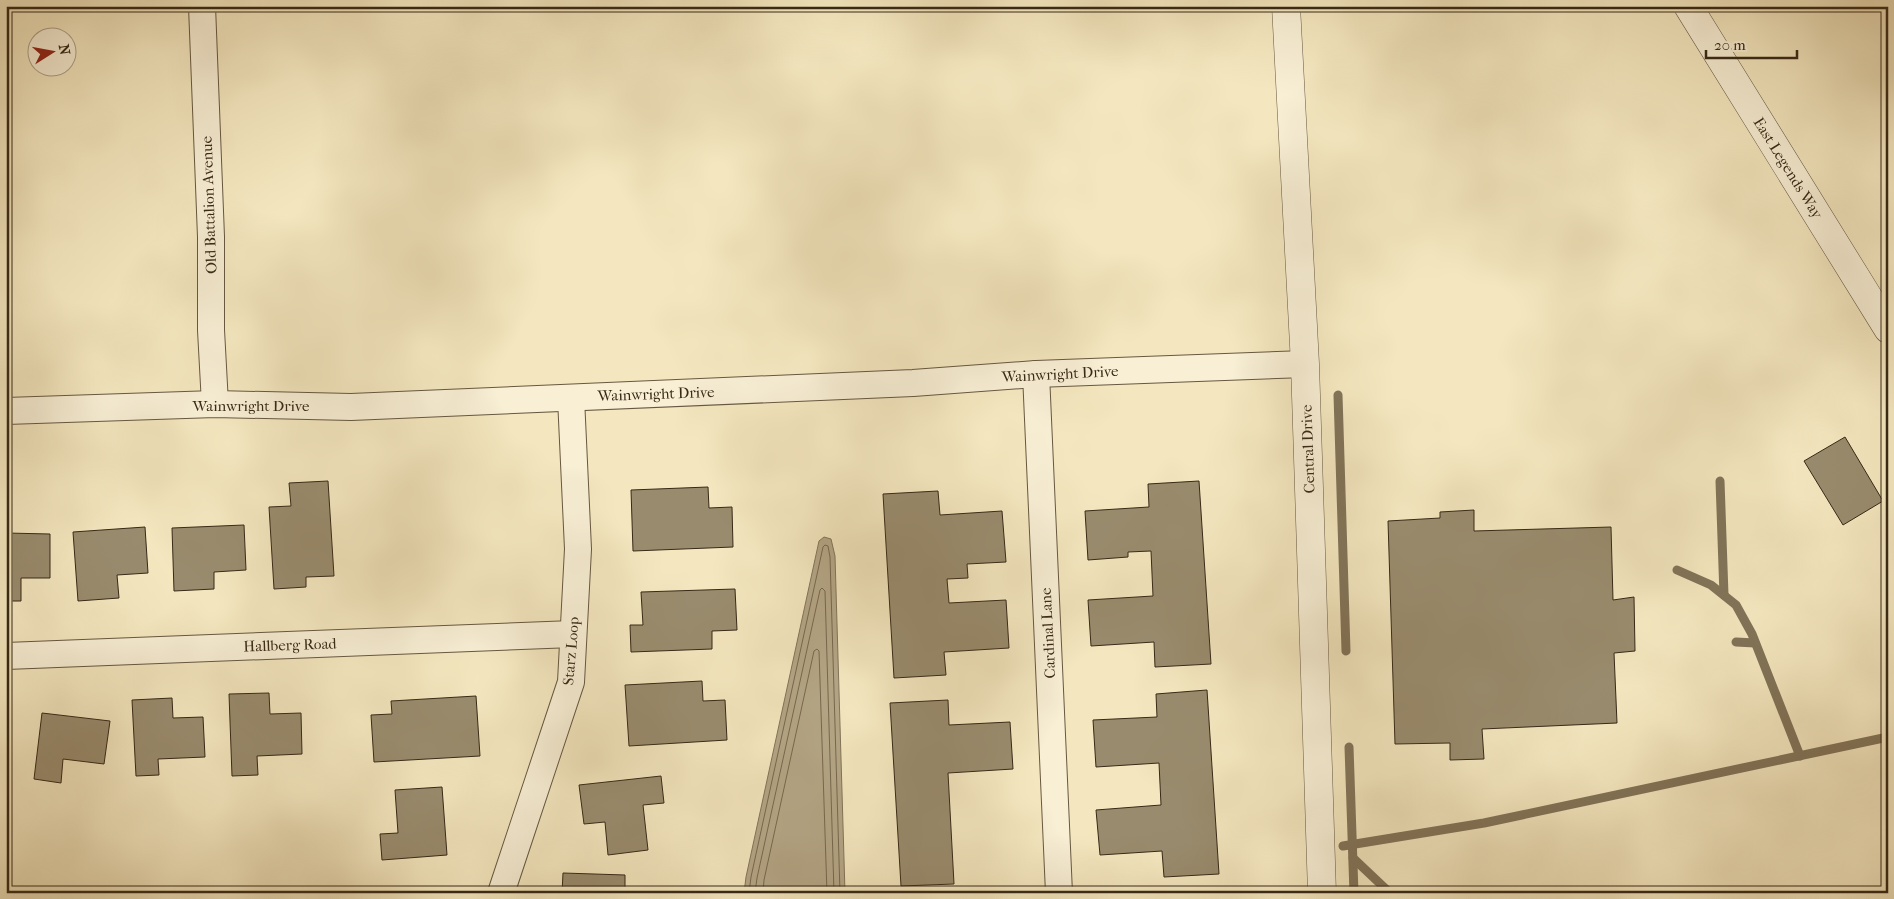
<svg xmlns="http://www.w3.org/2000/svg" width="1894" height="899" font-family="'IM FELL French Canon',serif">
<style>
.water{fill:#b4a686;stroke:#827459}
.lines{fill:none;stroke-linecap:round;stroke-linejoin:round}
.shore{stroke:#76684e;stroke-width:1}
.stream{stroke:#827459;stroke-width:9}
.building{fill:#998c6e;stroke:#372916}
.minor-casing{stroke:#665840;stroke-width:28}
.tertiary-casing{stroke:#665840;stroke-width:29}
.minor{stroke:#f8efd5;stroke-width:26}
.tertiary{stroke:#f8efd5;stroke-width:28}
.labels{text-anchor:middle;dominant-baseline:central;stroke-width:4;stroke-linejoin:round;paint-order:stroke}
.street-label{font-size:15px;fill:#372916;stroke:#f8efd5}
</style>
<rect width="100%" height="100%" fill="#f4e7bf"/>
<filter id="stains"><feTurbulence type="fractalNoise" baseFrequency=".004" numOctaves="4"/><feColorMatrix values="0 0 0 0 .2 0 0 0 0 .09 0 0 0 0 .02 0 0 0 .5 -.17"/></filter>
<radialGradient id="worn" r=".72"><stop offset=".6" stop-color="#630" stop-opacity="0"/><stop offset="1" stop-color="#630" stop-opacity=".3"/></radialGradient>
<path class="water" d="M824,537L831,539L835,556L845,893H744L746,877L819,541Z"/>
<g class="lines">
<g class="shore">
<path d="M749,893L751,877L823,547L825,545L828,546L830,557L840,893"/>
<path d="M755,893L757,878L820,590L822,588L825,591L834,893"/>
<path d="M763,893L764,880L814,651L817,649L819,651L827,893"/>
</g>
<g class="stream">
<path d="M1338,395L1346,651"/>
<path d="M1720,481L1724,595"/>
<path d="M1677,570L1711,585L1736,605L1752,634L1800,756"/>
<path d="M1736,642L1755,643"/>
<path d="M1349,747L1354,893"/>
<path d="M1343,846L1484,823L1888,737"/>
<path d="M1353,858L1390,893"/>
</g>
</g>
<g class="building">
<path d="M1845,437L1883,501L1843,525L1804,461Z"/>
<path d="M328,481L334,576L306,577V587L274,589L269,507L291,506L289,483Z"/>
<path d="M1199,481L1211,664L1155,667L1154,642L1091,646L1088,600L1153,596L1151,551L1128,552V557L1088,560L1085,511L1149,507L1148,484Z"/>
<path d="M708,487L709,508L732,507L733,547L633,551L631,490Z"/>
<path d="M938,491L940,515L1002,511L1006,562L967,564L968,578L947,579L949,603L1006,600L1009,648L944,652L946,675L894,678L883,494Z"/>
<path d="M1474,510V531L1611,527L1613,600L1634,597L1635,651L1614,653L1617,723L1482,729L1484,759L1450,760V743L1395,744L1388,521L1440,518V512Z"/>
<path d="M244,525L246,570L214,572V589L174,591L172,528Z"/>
<path d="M145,527L148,573L117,575L119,598L78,601L73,532Z"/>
<path d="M6,533L50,534V578H21V601H6Z"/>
<path d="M735,589L737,630L712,631V649L631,652L630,625H643L641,592Z"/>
<path d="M702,681L703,701L725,700L727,740L629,746L625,685Z"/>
<path d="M1207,690L1219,874L1164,877L1162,851L1100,855L1096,810L1161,805L1159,763L1096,767L1093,720L1157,717L1156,694Z"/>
<path d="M269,693L270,714L301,713L302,754L257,756L258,775L232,776L229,694Z"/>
<path d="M476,696L480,756L374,762L371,715L392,714L391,701Z"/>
<path d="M172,698L173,718L203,717L205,757L158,759L159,775L136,776L132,700Z"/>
<path d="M948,700L949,725L1010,722L1013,769L948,773L954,884L901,886L890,703Z"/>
<path d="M42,713L110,721L104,764L63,759L61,783L34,779Z"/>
<path d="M6,719H9L11,764L6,765Z"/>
<path d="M661,776L664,803L643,805L648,850L608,855L605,822L584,824L579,785Z"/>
<path d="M442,787L447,855L382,860L380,834L398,833L395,790Z"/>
<path d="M563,873L625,875V893H562Z"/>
<path d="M440,888L441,893H369Z"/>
</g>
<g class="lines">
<defs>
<g id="minor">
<path d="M202,6L211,237V330L215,404"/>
<path d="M1036,374L1059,893"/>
<path d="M6,411L215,404L351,407L913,383L1036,374L1305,364"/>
<path d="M6,656L573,634"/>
<path d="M501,893L571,682L578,549L571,398"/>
</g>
<g id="tertiary">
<path d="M1286,6L1305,364L1322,893"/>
<path d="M1688,6L1888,329"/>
</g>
</defs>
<use href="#minor" class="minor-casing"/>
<use href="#tertiary" class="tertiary-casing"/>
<use href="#minor" class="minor"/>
<use href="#tertiary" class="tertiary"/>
</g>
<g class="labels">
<g class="street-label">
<text transform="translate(1788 168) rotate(58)">East Legends Way</text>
<text transform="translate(209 205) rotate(-92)">Old Battalion Avenue</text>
<text transform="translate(1060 374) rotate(-3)">Wainwright Drive</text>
<text transform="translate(656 394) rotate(-2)">Wainwright Drive</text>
<text x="251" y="406">Wainwright Drive</text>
<text transform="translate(1308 449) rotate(-92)">Central Drive</text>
<text transform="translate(1048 633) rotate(-93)">Cardinal Lane</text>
<text transform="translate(290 645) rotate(-2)">Hallberg Road</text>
<text transform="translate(571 651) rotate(-85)">Starz Loop</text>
</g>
</g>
<rect width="1894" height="899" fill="none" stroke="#f4e7bf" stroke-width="25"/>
<rect x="8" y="8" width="1879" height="884" fill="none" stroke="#372916" stroke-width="2.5"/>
<rect x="12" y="12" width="1869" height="874" fill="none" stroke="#372916"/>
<g transform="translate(52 52) rotate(79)"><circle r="24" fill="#f8efd5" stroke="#aba089"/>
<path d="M0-4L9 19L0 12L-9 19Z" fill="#8f2418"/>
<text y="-8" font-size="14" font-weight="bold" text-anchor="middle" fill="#372916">N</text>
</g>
<path d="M1706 50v8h91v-8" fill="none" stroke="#372916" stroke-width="2.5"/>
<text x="1714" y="50" font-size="15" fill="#372916" stroke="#f8efd5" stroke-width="4" paint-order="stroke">20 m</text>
<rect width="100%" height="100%" filter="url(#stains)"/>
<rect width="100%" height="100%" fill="url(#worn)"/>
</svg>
